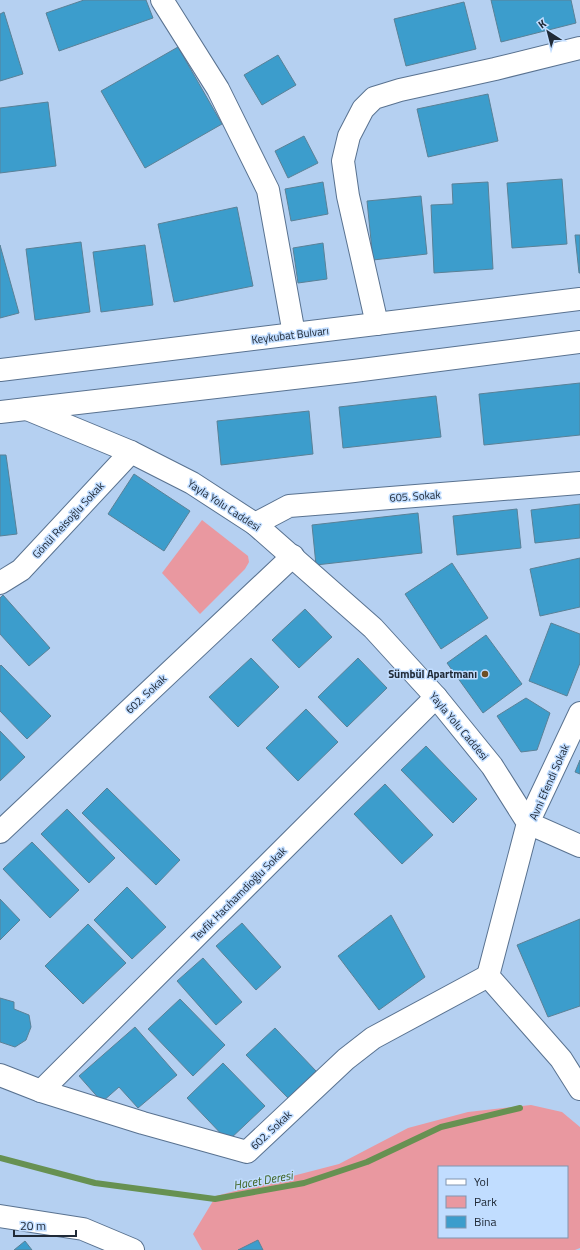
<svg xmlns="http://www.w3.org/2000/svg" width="580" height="1250" font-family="'Titillium Web',sans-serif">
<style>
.green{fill:#e998a0;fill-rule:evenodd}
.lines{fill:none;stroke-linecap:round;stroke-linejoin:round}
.stream{stroke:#679152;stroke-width:6}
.building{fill:#3c9dcc;stroke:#5a8197}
.minor-casing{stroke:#597290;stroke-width:24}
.tertiary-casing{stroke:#597290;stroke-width:24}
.trunk-casing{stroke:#597290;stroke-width:24}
.minor{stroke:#fff;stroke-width:22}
.tertiary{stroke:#fff;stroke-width:22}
.trunk{stroke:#fff;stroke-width:22}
.poi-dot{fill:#6e4f24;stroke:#c1ddff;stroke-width:1.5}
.labels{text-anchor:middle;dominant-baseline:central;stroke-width:3;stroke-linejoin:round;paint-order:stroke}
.street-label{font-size:11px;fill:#202a37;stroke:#c1ddff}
.poi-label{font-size:11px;font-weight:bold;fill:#202a37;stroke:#c1ddff;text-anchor:end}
.water-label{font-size:12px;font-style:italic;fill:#3f6322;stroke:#c1ddff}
</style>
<rect width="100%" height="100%" fill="#b5d0f1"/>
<g class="green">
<path d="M202,520L248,556L249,562L245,569L200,614L162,573Z"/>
<path d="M531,1105L562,1112L580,1127V1248L575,1250H202L193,1234L216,1196L339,1164L408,1128L468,1112ZM439,1167H567V1237H439Z"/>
</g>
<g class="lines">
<path class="stream" d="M0,1158L95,1183L215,1199L304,1183L367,1162L441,1127L520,1108"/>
</g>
<g class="building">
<path d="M84,0H146L153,18L59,51L46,13Z"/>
<path d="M491,0H571L576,23L501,42Z"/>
<path d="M464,2L476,49L406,66L394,19Z"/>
<path d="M4,12L23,74L0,81V14Z"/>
<path d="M178,47L222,124L145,168L101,91Z"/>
<path d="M278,55L296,85L262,105L244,75Z"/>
<path d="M488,94L498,141L428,157L417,109Z"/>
<path d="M48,102L56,166L0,173V108Z"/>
<path d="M304,136L318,163L288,178L275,151Z"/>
<path d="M562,179L567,244L512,248L507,183Z"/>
<path d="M323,182L328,214L291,221L285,189Z"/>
<path d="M488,182L493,269L434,273L431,205L453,204L452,184Z"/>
<path d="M421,196L427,254L373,260L367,201Z"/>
<path d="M237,207L253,286L174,302L158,224Z"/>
<path d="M575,235H580V273H579Z"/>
<path d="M81,242L90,312L35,320L26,249Z"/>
<path d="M323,243L327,279L298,283L293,248Z"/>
<path d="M0,245L19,313L0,318Z"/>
<path d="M145,245L153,305L101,312L93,252Z"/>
<path d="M580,383V435L484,445L479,394Z"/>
<path d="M436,396L441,437L343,448L339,407Z"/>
<path d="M309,411L313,454L221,465L217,421Z"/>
<path d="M0,455H6L17,534L0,536Z"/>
<path d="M134,474L190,511L164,551L108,514Z"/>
<path d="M580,504V538L535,543L531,510Z"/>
<path d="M517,509L521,548L457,555L453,516Z"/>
<path d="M418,513L422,553L316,565L312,525Z"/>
<path d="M580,558V607L540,616L530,569Z"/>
<path d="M452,563L488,618L441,649L405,594Z"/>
<path d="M3,595L50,648L29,666L0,634V598Z"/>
<path d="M305,609L332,637L299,668L272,640Z"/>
<path d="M551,623L580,634V663L567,696L529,681Z"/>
<path d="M486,635L522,684L483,713L447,663Z"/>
<path d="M251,658L279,687L238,727L209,697Z"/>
<path d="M358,658L387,688L347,727L318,697Z"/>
<path d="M1,665L51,716L27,739L0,711V666Z"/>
<path d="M526,698L550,713L537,750L521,752L497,716Z"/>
<path d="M306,709L338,742L298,781L266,748Z"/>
<path d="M0,731L25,757L0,781Z"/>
<path d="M426,746L477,799L453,823L401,770Z"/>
<path d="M580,760V774L575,772Z"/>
<path d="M385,784L433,835L402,864L354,814Z"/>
<path d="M107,788L180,860L156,885L82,813Z"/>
<path d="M67,809L115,858L89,883L41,834Z"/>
<path d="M32,842L79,890L50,918L3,869Z"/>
<path d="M127,887L166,927L132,959L94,920Z"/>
<path d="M0,899L20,920L0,940Z"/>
<path d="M391,915L425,977L379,1010L338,956Z"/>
<path d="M580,919V1006L548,1017L517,945Z"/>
<path d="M242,923L281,967L256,990L216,946Z"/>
<path d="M88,924L126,963L83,1004L45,966Z"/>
<path d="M203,958L242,1002L216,1025L177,981Z"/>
<path d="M0,998L14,1002V1009L29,1015L31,1027L26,1040L15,1047L0,1042Z"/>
<path d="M180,999L225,1045L193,1076L148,1029Z"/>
<path d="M135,1027L177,1075L138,1108L119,1087L102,1102L79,1076Z"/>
<path d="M275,1028L316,1071L288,1098L246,1055Z"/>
<path d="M223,1063L265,1106L228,1141L187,1098Z"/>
<path d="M258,1240L263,1250H238Z"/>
<path d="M25,1241L32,1250H14Z"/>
</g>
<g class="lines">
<defs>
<g id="minor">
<path d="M162,0L218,89L268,190L294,334"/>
<path d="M377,324L348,196L343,161L349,136L363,109L374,98L400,90L495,69L580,48"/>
<path d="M27,409L131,452L192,483L255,524L373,628L436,697L492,766L528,823L488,976L561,1059L580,1089"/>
<path d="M255,524L289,506L580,483"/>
<path d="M0,583L21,570L131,452"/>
<path d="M580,713L528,823L580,846"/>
<path d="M0,832L293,556"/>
<path d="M0,1075L41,1091L143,1123L247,1152L346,1059L373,1038L488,976"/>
<path d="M41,1091L436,697"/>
</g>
<path id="tertiary" d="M0,1216L83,1229L133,1250"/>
<g id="trunk">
<path d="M0,370L580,299"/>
<path d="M0,412L354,371L580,342"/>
</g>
</defs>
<use href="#minor" class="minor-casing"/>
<use href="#tertiary" class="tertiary-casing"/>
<use href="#trunk" class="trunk-casing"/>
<use href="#minor" class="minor"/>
<use href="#tertiary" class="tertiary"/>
<use href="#trunk" class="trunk"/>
</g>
<circle class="poi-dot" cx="485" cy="674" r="4"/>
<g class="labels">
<g class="street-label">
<text transform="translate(290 335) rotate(-7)">Keykubat Bulvarı</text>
<text transform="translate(415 496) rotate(-4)">605. Sokak</text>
<text transform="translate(224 505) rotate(33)">Yayla Yolu Caddesi</text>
<text transform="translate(68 520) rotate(-47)">Gönül Reisoğlu Sokak</text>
<text transform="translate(146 694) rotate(-43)">602. Sokak</text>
<text transform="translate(459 726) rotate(50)">Yayla Yolu Caddesi</text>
<text transform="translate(549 782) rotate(-66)">Avni Efendi Sokak</text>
<text transform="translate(239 894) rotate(-45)">Tevfik Hacıhamdioğlu Sokak</text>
<text transform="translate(271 1130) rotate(-43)">602. Sokak</text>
</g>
<g class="poi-label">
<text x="477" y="674">Sümbül Apartmanı</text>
</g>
<g class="water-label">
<text transform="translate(263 1180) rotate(-10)">Hacet Deresi</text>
</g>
</g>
<rect x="438" y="1166" width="130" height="72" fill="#c1ddff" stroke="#8195af"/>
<rect x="446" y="1179" width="20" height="6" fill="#ffffff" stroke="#8195af"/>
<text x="474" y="1186" font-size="12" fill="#202a37">Yol</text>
<rect x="446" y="1196" width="20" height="12" fill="#e998a0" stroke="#8195af"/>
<text x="474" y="1206" font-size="12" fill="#202a37">Park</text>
<rect x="446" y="1216" width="20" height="12" fill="#3c9dcc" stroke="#8195af"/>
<text x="474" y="1226" font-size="12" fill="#202a37">Bina</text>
<g transform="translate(548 32) rotate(324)" stroke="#c1ddff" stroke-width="3" paint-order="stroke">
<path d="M0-3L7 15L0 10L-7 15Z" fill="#202a37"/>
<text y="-6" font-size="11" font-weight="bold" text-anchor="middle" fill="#202a37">K</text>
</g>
<path d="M14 1230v6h62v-6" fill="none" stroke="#202a37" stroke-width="2"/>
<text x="20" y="1230" font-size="12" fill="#202a37" stroke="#c1ddff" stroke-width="3" paint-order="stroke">20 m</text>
</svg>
